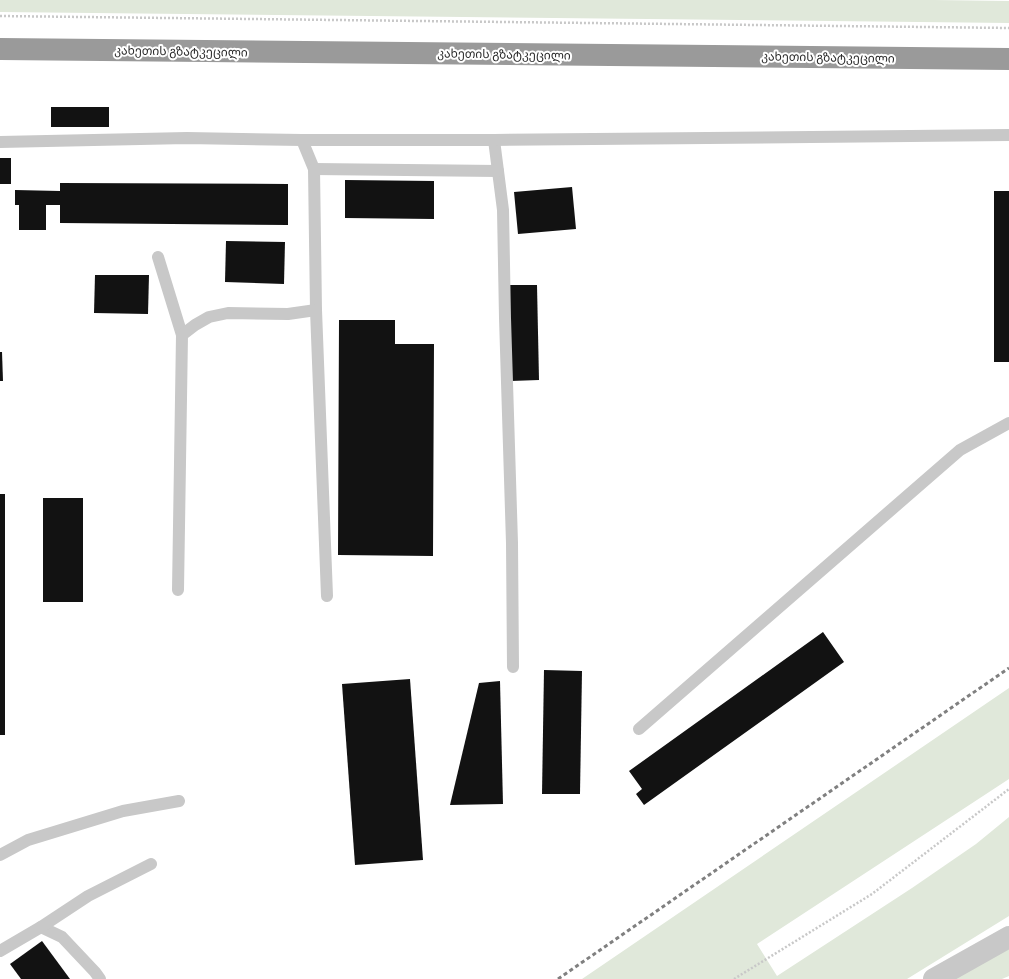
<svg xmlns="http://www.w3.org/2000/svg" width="1009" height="979" font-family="'IBM Plex Sans','Noto Sans Georgian',sans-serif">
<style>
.green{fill:#e0e8da}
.building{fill:#121212}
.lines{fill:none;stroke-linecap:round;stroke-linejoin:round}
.path{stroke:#c8c8c8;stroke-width:2.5;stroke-dasharray:2 2;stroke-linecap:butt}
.service{stroke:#c8c8c8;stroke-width:12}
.tertiary{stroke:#c8c8c8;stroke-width:22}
.trunk{stroke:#9a9a9a;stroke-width:22}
.rail{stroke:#808080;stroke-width:3;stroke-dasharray:4 3;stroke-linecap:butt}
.labels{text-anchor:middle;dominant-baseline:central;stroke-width:4;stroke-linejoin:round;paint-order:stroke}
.street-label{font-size:12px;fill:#2b2b2b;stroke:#fff}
</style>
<rect width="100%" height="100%" fill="#fff"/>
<g class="green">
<path d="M0,0H934L1009,1V23L0,12Z"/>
<path d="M1009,688V779L757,944L777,976L912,888L976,844L1009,817V916L907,979H582Z"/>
<path d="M1009,948V976L1002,979H954Z"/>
</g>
<g class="building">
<rect x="51" y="107" width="58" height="20"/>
<rect x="0" y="158" width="11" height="26"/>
<path d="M345,180L434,181V219L345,218Z"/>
<path d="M60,183L288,184V225L60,223V205H46V230H19V205H15V190L60,191Z"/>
<path d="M572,187L576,229L518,234L514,192Z"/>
<rect x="994" y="191" width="15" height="171"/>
<path d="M226,241L285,242L284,284L225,282Z"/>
<path d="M95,275H149L148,314L94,313Z"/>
<path d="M509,285H537L539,380L511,381Z"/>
<path d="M339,320H395V344H434L433,556L338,555Z"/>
<path d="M0,352H2L3,381H0Z"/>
<rect x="0" y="494" width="5" height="241"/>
<rect x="43" y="498" width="40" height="104"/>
<path d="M823,632L844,662L644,805L636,794L642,789L629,771Z"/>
<path d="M544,670L582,671L580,794H542Z"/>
<path d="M410,679L423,860L355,865L342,684Z"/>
<path d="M500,681L503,804L450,805L479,683Z"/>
<path d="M42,941L70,979H21L10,964Z"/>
</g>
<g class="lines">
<g class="path">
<path d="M0,16L1009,28"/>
<path d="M734,979L872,894L1009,789"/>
</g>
<g class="service">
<path d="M302,140L314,169L316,310L327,596"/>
<path d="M494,140L503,210L505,318L512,543L513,667"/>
<path d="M0,142L187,138L302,140H494L1009,135"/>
<path d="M314,169L498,171"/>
<path d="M158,257L182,335"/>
<path d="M178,590L182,335L195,325L209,317L228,313L288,314L316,310"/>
<path d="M639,729L960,450L1009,423"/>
<path d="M0,855L28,840L123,811L179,801"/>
<path d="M41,927L62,937L95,972L100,979"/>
<path d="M0,951L41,927L88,896L151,864"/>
</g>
<path class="tertiary" d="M934,979L1009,937"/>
<path class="trunk" d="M0,49L1009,59"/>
<path class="rail" d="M558,979L1009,668"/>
</g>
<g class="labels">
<g class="street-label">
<text transform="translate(181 51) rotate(1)">კახეთის გზატკეცილი</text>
<text transform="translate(504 54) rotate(1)">კახეთის გზატკეცილი</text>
<text transform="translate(828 57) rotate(1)">კახეთის გზატკეცილი</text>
</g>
</g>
</svg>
